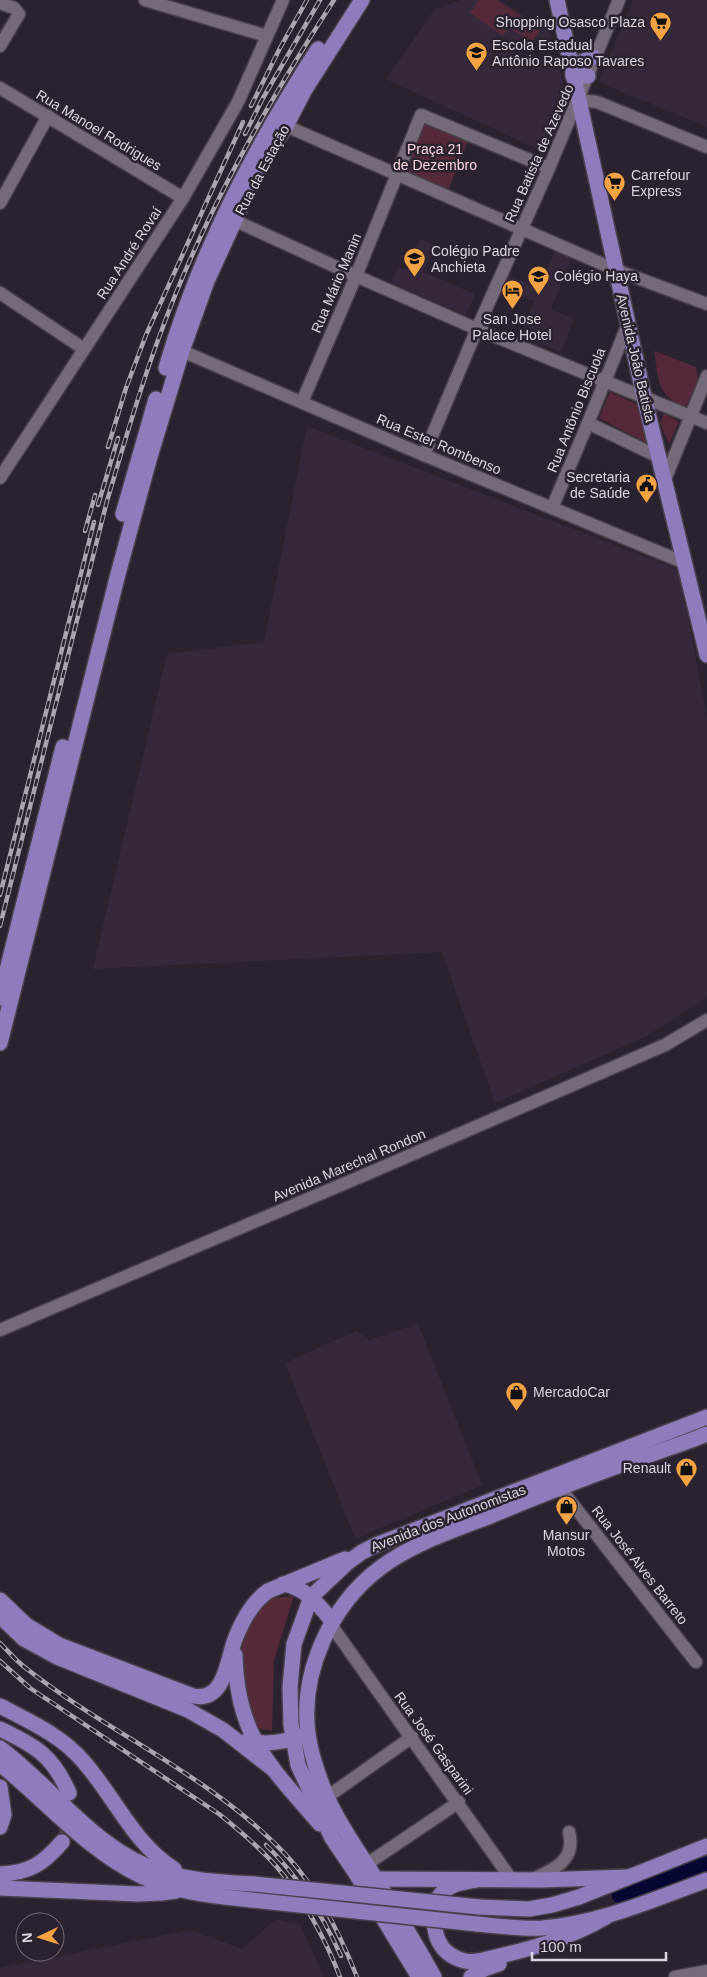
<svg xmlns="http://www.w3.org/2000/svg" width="707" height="1977" font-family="Arial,sans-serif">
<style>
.built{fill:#35283b}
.green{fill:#552938}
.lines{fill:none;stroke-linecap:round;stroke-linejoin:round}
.river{stroke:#050732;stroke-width:16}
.major-tunnel{stroke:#453d49;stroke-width:15;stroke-dasharray:15 8;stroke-linecap:butt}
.minor-casing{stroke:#48404b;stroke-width:15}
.major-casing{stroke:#48404b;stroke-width:18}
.minor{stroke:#756a7a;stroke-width:12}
.major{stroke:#8e7cbc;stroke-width:15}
.rail-casing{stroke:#aba4ae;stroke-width:4.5}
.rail{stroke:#2b222f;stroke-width:2.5;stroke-dasharray:8;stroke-linecap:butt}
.major-bridge-casing{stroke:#48404b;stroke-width:18;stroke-linecap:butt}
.major-bridge{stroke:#8e7cbc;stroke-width:15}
.labels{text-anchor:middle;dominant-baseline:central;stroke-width:5;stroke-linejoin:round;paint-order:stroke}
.poi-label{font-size:14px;fill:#dbd5de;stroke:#2b222f;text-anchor:start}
.street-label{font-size:14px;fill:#dbd5de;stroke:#2b222f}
.park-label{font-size:14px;fill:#f9d3dd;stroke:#2b222f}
</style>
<rect width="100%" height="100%" fill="#2b222f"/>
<g class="built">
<path d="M460,0H500L551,33L552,38L520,45L523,65L557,58L568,103L546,149L540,150L386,79L435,9Z"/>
<path d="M633,0H707V127L599,82Z"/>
<path d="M420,239L434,246L423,272L475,294L466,315L391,283L398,267L407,270Z"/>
<path d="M555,250L572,257L551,309L574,319L561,352L521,336L534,301L499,287L504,274L539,288Z"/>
<path d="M307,426L679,570L707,718V997L647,1036L495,1103L442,952L93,969L167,654L264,642Z"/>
<path d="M418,1324L482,1485L355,1539L285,1363L356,1331L369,1340Z"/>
<path d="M276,1919L300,1924L324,1977H0V1968L191,1930L242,1949Z"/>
</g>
<g class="green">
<path d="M479,0H497L541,29L532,42L509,28L503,36L470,13Z"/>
<path d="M422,123L468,141L448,191L402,173Z"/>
<path d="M654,351L696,367L698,381L685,408C656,394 659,380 654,351Z"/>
<path d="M610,392L640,406L650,445L599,418Z"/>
<path d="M664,413L679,422L669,444L660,423Z"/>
<path d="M294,1596L274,1660L272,1731L255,1728L239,1663L244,1633L262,1606L273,1598Z"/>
</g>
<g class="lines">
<path class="river" d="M620,1896L707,1864"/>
<path class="major-tunnel" d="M62,1842C71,1827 72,1810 69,1793"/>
<defs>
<g id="minor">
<path d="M145,0L267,36"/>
<path d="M0,3L14,8L19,14L0,46"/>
<path d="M0,88L183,198"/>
<path d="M579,100L597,102L707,147"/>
<path d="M277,126H286L616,270L707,304"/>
<path d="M0,203L48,116"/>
<path d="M227,217L356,276L477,329L707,423"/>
<path d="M0,293L84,349"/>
<path d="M182,351L424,455L685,563"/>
<path d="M302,402L356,276L421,115L549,168"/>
<path d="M588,423L659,457"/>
<path d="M424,455L477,329L549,168L619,0"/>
<path d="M0,478L183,198L238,102L283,0"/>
<path d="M664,482L707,376"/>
<path d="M552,508L588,423L628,324"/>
<path d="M0,1330L362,1176L665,1045L707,1020"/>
<path d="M560,1488L696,1662"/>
<path d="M331,1625L512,1880"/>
<path d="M327,1797L412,1737"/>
<path d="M367,1864L459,1802"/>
<path d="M533,1879C555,1869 576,1860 569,1832"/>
<path d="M675,1977L707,1971"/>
</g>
<g id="major">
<path d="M557,0L644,397L707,655"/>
<path d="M571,66L594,57"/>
<path d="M573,76H588"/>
<path d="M166,368C198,257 255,146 318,49"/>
<path d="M123,514L156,399"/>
<path d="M0,998L63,747"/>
<path d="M0,1043L118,574L149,460L182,351L207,281L256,174L286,126L304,91L362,0"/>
<path d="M283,1584C305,1587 319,1605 332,1621"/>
<path d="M0,1600L26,1625L59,1645L193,1696C224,1702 227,1663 234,1642C241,1623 251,1603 268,1591L345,1559"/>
<path d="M0,1616L24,1639L57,1657L188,1710L223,1730L273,1769"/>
<path d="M235,1655C237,1737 270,1766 320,1824"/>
<path d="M0,1706C29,1721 62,1736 83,1761C115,1797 133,1843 174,1869"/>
<path d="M0,1729C36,1746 53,1756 69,1793"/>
<path d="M248,1740C265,1746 284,1742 301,1736"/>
<path d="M0,1748C54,1788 96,1852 163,1872C193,1881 223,1882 254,1884"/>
<path d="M0,1764C47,1802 88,1851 143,1877C177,1893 215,1896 251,1900"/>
<path d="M0,1787L4,1815L0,1827"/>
<path d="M0,1874C29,1873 43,1864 62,1842"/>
<path d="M376,1879L541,1880L628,1877"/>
<path d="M476,1880C464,1882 449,1884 441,1894C436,1899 435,1905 435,1911C432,1935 440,1955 465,1961C474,1963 482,1960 491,1958C531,1949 570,1938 606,1917"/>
<path d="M0,1888L138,1894L161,1893L176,1891"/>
<path d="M479,1907L529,1909L552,1905L579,1897L707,1846"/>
<path d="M477,1924C499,1926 520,1929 542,1928C601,1923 652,1900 707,1880"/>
<path d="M419,1977L355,1872L332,1838L298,1765L291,1725L290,1687L294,1644L311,1597L347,1563L362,1552L376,1545L707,1417"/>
<path d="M434,1977C414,1940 391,1904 369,1868C354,1845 338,1822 327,1797C319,1778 311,1755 308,1734C300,1672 331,1605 380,1568C412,1544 451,1531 488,1517C531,1499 574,1482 618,1466C647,1455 678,1446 707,1434"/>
<path d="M471,1977L484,1969L499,1964"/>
</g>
</defs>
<use href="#minor" class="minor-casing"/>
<use href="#major" class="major-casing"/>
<use href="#minor" class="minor"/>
<use href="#major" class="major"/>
<defs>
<g id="rail">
<path d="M251,106L280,48L307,0"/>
<path d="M245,134L263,98L320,0"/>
<path d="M108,447L126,388L146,335L243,122"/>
<path d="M98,505L118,438"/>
<path d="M85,531L95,495"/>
<path d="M0,895L94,522"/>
<path d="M0,926L107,501C124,444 140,387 161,332C204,214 266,105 334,0"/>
<path d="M0,1643C9,1652 17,1662 27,1669C111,1735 214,1777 288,1857C319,1891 340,1934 357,1977"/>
<path d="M0,1661L30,1688L219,1814C239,1830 259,1847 276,1866C302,1896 326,1940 340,1977"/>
<path d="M266,1845C298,1876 323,1916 341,1956"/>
</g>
</defs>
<use href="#rail" class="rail-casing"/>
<use href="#rail" class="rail"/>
<defs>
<g id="major-bridge">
<path d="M254,1884L479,1907"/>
<path d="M251,1900L477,1924"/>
</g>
</defs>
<use href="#major-bridge" class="major-bridge-casing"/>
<use href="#major-bridge" class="major-bridge"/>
</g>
<defs>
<symbol id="supermarket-pin" viewBox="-11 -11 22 30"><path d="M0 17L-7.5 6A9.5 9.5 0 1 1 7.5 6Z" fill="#f4a344" stroke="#2b222f"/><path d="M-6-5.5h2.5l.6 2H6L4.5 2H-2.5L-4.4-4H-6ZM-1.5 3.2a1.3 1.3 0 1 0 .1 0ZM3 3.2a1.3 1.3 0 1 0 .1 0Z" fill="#111"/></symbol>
<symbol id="school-pin" viewBox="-11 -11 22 30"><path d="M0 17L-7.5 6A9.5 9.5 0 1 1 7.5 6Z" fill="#f4a344" stroke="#2b222f"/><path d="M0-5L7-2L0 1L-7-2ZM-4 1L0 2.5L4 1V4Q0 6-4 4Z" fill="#111"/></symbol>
<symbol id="hotel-pin" viewBox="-11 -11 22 30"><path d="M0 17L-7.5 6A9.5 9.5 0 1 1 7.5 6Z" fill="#f4a344" stroke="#2b222f"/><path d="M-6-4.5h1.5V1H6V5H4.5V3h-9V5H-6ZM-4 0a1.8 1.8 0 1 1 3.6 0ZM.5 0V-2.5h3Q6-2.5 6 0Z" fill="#111"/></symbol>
<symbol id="civic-pin" viewBox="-11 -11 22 30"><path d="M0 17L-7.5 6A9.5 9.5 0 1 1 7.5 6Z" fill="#f4a344" stroke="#2b222f"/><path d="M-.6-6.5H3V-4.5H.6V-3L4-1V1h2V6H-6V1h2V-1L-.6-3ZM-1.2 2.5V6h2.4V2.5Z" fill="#111"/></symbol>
<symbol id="shop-pin" viewBox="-11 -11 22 30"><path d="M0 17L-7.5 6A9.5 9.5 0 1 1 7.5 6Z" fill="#f4a344" stroke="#2b222f"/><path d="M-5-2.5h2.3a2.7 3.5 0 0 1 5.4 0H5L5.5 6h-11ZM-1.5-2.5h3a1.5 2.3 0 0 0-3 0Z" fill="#111"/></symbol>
</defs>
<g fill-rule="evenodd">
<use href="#supermarket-pin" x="648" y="10" width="25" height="34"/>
<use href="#school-pin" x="464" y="40" width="25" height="34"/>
<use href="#supermarket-pin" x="602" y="170" width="25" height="34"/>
<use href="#school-pin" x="402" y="246" width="25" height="34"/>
<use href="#school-pin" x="526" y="264" width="25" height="34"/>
<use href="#hotel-pin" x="500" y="278" width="25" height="34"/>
<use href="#civic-pin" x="634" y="472" width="25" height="34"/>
<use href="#shop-pin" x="504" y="1380" width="25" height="34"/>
<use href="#shop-pin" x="674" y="1456" width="25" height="34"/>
<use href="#shop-pin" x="554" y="1494" width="25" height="34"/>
</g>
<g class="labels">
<g class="poi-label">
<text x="645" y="22" text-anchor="end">Shopping Osasco Plaza</text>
<text x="492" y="45">Escola Estadual<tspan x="492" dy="16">Antônio Raposo Tavares</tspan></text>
<text x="631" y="175">Carrefour<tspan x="631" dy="16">Express</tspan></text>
<text x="431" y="251">Colégio Padre<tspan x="431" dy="16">Anchieta</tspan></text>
<text x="554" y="276">Colégio Haya</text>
<text x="512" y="319" text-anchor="middle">San Jose<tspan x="512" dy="16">Palace Hotel</tspan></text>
<text x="630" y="477" text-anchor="end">Secretaria<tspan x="630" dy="16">de Saúde</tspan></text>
<text x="533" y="1392">MercadoCar</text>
<text x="671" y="1468" text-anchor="end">Renault</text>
<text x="566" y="1535" text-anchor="middle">Mansur<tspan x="566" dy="16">Motos</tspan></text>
</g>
<g class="street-label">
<text transform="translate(99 130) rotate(31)">Rua Manoel Rodrigues</text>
<text transform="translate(539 153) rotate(-66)">Rua Batista de Azevedo</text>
<text transform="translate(262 170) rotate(-62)">Rua da Estação</text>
<text transform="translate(129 253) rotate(-57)">Rua André Rovaí</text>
<text transform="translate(336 283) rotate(-67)">Rua Mário Manin</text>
<text transform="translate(636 358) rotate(77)">Avenida João Batista</text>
<text transform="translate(576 410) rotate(-68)">Rua Antônio Biscuola</text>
<text transform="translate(439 444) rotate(23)">Rua Ester Rombenso</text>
<text transform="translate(349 1165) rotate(-23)">Avenida Marechal Rondon</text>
<text transform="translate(448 1518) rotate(-21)">Avenida dos Autonomistas</text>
<text transform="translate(640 1565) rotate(52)">Rua José Alves Barreto</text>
<text transform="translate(434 1743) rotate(54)">Rua José Gasparini</text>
</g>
<g class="park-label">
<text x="435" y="149">Praça 21<tspan x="435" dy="16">de Dezembro</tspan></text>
</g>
</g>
<g transform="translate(40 1937) rotate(266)"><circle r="24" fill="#2b222f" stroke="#716a75"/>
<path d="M0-4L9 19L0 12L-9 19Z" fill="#f4a344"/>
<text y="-8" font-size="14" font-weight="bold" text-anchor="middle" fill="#dbd5de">N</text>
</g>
<path d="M532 1952v8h134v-8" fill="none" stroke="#dbd5de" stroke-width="2.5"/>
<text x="540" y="1952" font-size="15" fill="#dbd5de" stroke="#2b222f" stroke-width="4" paint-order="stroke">100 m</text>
</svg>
